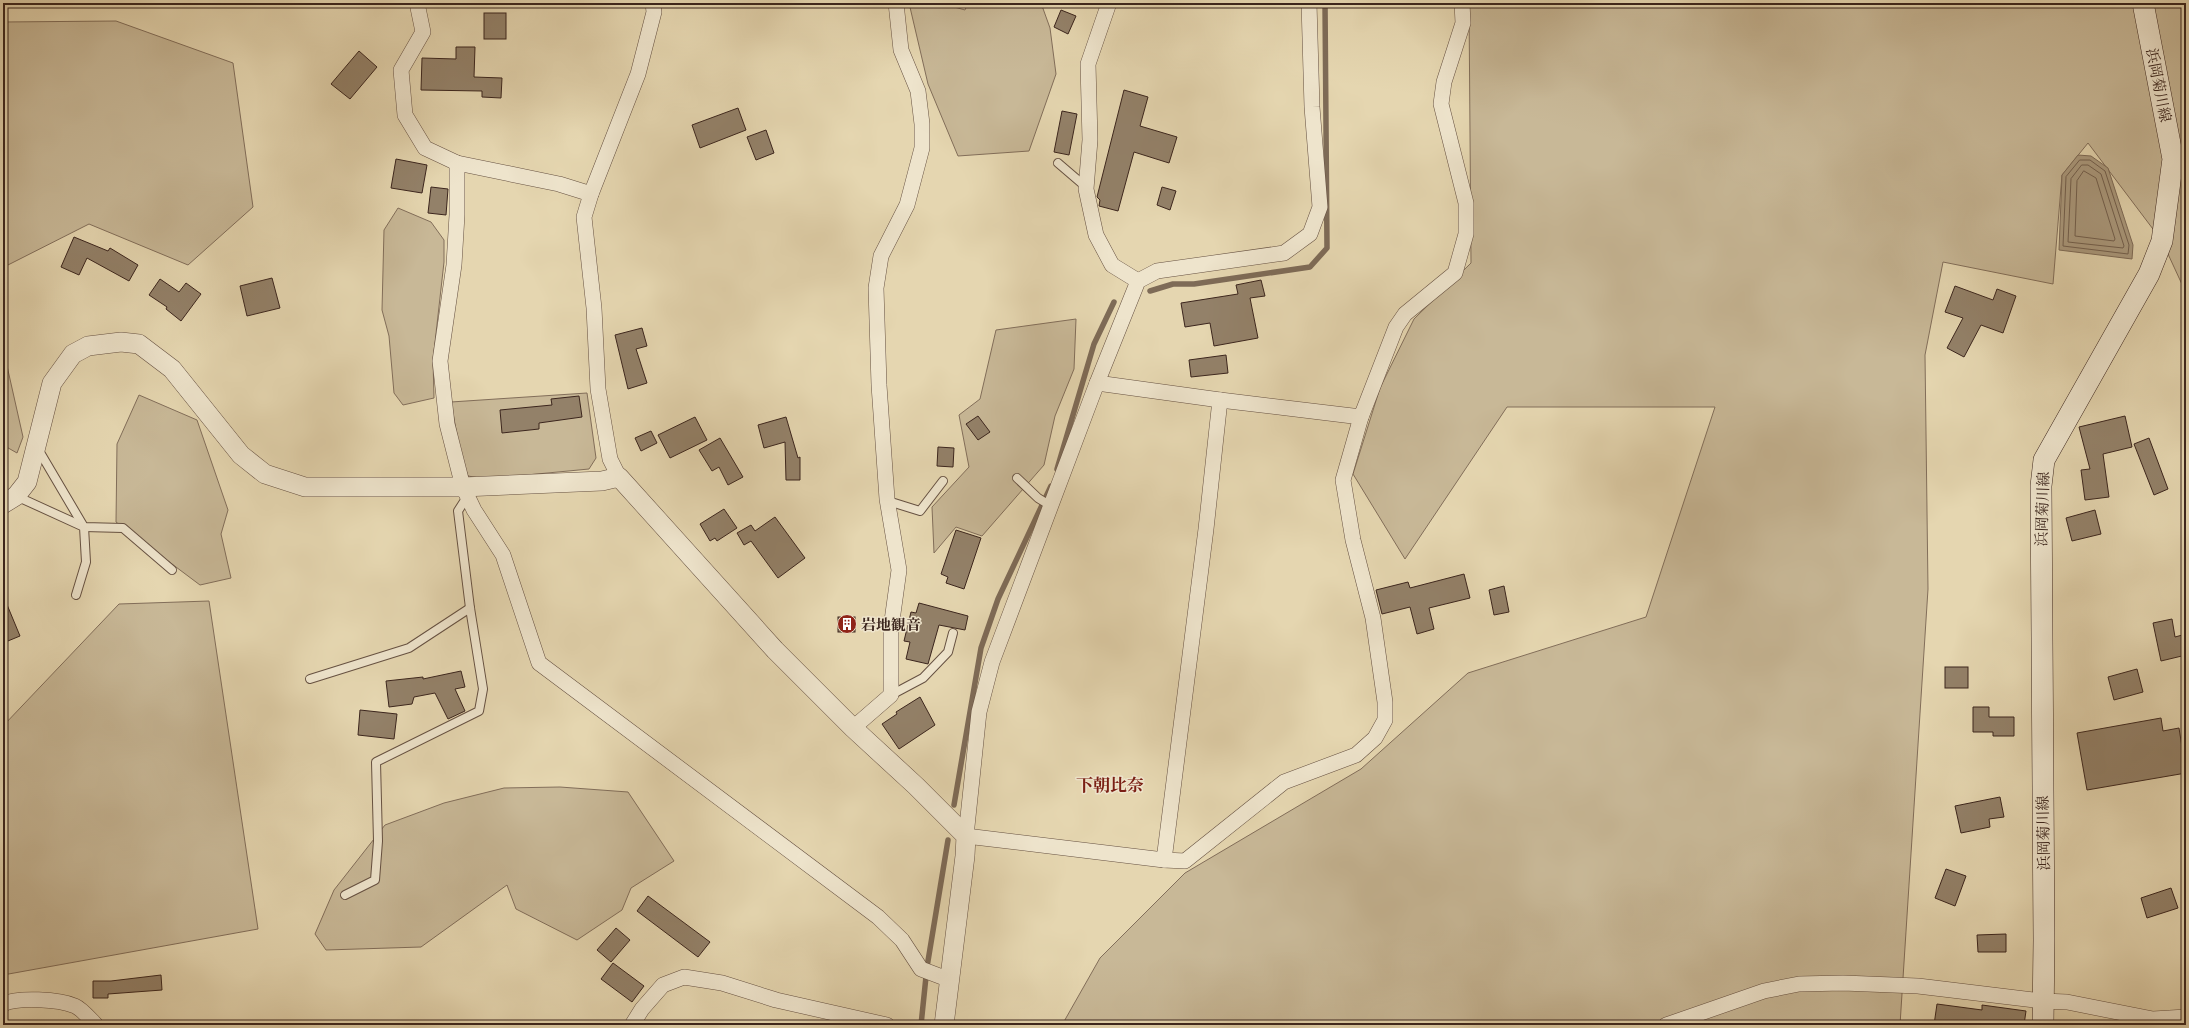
<svg xmlns="http://www.w3.org/2000/svg" width="2189" height="1028" font-family="'Gentium Book Plus','Noto Serif JP',serif">
<style>
.green{fill:#c8b897;stroke:#826e5a}
.water{fill:#ab9a7e;stroke:#7e6b57}
.lines{fill:none;stroke-linecap:round;stroke-linejoin:round}
.shore{stroke:#73604e;stroke-width:1}
.stream{stroke:#7e6b57;stroke-width:5.5}
.building{fill:#938169;stroke:#3b251d}
.service-casing{stroke:#665142;stroke-width:10}
.minor-casing{stroke:#665142;stroke-width:16}
.tertiary-casing{stroke:#665142;stroke-width:20}
.secondary-casing{stroke:#3b251d;stroke-width:22}
.service{stroke:#eee4cc;stroke-width:8}
.minor{stroke:#eee4cc;stroke-width:15}
.tertiary{stroke:#eee4cc;stroke-width:19}
.secondary{stroke:#eee4cc;stroke-width:21}
.labels{text-anchor:middle;dominant-baseline:central;stroke-width:3;stroke-linejoin:round;paint-order:stroke}
.street-label{font-size:15px;fill:#3b251d;stroke:#eee4cc}
.poi-label{font-size:15px;font-weight:bold;fill:#3b251d;stroke:#eee4cc;text-anchor:start}
.quarter-label{font-size:17px;font-weight:bold;fill:#7a1f14;stroke:#eee4cc}
</style>
<rect width="100%" height="100%" fill="#e5d6b0"/>
<filter id="stains"><feTurbulence type="fractalNoise" baseFrequency=".005" numOctaves="4"/><feColorMatrix values="0 0 0 0 .2 0 0 0 0 .09 0 0 0 0 .02 0 0 0 .5 -.17"/></filter>
<radialGradient id="worn" r=".72"><stop offset=".6" stop-color="#630" stop-opacity="0"/><stop offset="1" stop-color="#630" stop-opacity=".3"/></radialGradient>
<g class="green">
<path d="M909,3H940L965,10L968,3H1041L1050,28L1056,74L1029,151L958,156L928,84Z"/>
<path d="M1469,3H2186V293L2162,241L2088,143L2062,175L2053,284L1943,262L1925,355L1928,589L1900,1025H1062L1100,958L1185,873L1361,769L1468,673L1646,617L1715,407H1507L1405,559L1353,474L1380,388L1414,319L1471,263Z"/>
<path d="M116,21L233,63L253,207L188,265L89,224L4,267L3,344V22Z"/>
<path d="M398,208L431,222L444,240V262L433,360L434,398L403,405L394,393L389,336L382,310L384,230Z"/>
<path d="M1076,319L1074,369L1055,416L1044,465L982,536L956,527L934,553L932,507L969,467L959,415L980,399L996,330Z"/>
<path d="M3,348L23,437L17,453L3,445Z"/>
<path d="M587,393L596,458L589,469L485,479L468,476L461,457L451,402Z"/>
<path d="M139,395L197,420L228,510L221,534L231,578L200,585L116,522L117,444Z"/>
<path d="M209,601L258,929L3,975V726L119,604Z"/>
<path d="M560,787L628,792L674,861L631,888L622,910L577,940L516,909L507,885L421,947L326,950L315,934L334,890L385,825L444,803L504,788Z"/>
</g>
<path class="water" d="M2078,155L2091,156L2108,168L2133,245L2132,259L2059,250L2062,175Z"/>
<g class="lines">
<g class="shore">
<path d="M2080,160H2090L2105,171L2129,245L2128,254L2063,246L2066,177Z"/>
<path d="M2082,165H2088L2101,174L2124,246L2123,248L2068,242L2071,179Z"/>
<path d="M2084,171L2096,178L2115,239L2114,241L2075,236L2077,181Z"/>
</g>
<g class="stream">
<path d="M1150,291L1173,284H1194L1310,267L1327,248L1325,3"/>
<path d="M1057,469L1094,344L1114,302"/>
<path d="M954,805L981,648L998,599L1051,486"/>
<path d="M921,1025L927,967L948,840"/>
</g>
</g>
<g class="building">
<path d="M1061,10L1076,16L1068,34L1054,27Z"/>
<rect x="484" y="13" width="22" height="26"/>
<path d="M456,47H475L474,77L502,78L501,98L482,97V91L421,90L422,58L456,59Z"/>
<path d="M359,51L377,67L350,99L331,84Z"/>
<path d="M1124,90L1148,97L1140,126L1177,137L1169,163L1134,152L1118,211L1099,206L1100,200L1097,197Z"/>
<path d="M738,108L746,130L700,148L692,125Z"/>
<path d="M1062,111L1077,114L1069,155L1054,152Z"/>
<path d="M766,130L774,153L756,160L747,137Z"/>
<path d="M396,159L427,165L422,193L391,188Z"/>
<path d="M431,187L448,189L446,215L428,213Z"/>
<path d="M1162,187L1176,191L1170,210L1157,205Z"/>
<path d="M74,237L108,251L110,248L138,265L129,281L87,258L79,275L61,267Z"/>
<path d="M272,278L280,308L247,316L240,286Z"/>
<path d="M160,279L179,292L186,283L201,294L181,321L166,309L167,307L149,295Z"/>
<path d="M1261,280L1265,296L1250,298L1258,338L1214,346L1210,323L1185,327L1181,303L1238,294L1236,285Z"/>
<path d="M1955,286L1993,300L1997,289L2016,296L2003,333L1981,325L1964,357L1947,348L1963,318L1945,312Z"/>
<path d="M642,328L647,346L636,349L647,383L628,389L615,335Z"/>
<path d="M1226,355L1228,373L1191,377L1189,360Z"/>
<path d="M579,396L582,417L539,423V429L502,433L500,410L552,405L551,399Z"/>
<path d="M978,416L990,432L978,440L966,424Z"/>
<path d="M2125,416L2132,447L2103,454L2109,497L2085,500L2081,470L2090,469L2079,427Z"/>
<path d="M695,417L707,440L670,458L658,435Z"/>
<path d="M786,417L798,458L800,457V480H786L785,442L764,448L758,425Z"/>
<path d="M651,431L657,443L641,451L635,438Z"/>
<path d="M720,438L743,477L728,485L719,467L712,471L699,450Z"/>
<path d="M2149,438L2168,489L2154,495L2134,444Z"/>
<path d="M938,447L954,448L953,467L937,466Z"/>
<path d="M724,509L737,528L717,541L715,538L710,541L700,524Z"/>
<path d="M2095,510L2101,534L2072,541L2066,518Z"/>
<path d="M775,517L805,558L778,578L751,541L744,545L737,533L751,525L755,531Z"/>
<path d="M956,530L981,538L964,589L946,583L948,577L941,574Z"/>
<path d="M1464,574L1470,598L1429,608L1434,629L1417,634L1410,607L1382,614L1376,590L1408,582L1410,588Z"/>
<path d="M1504,586L1509,612L1494,615L1489,590Z"/>
<path d="M3,595L20,636L3,643Z"/>
<path d="M919,603L968,616L965,630L939,625L928,664L906,659L910,642L904,641L911,612L916,613Z"/>
<rect x="838" y="617" width="17" height="15"/>
<path d="M2172,619L2175,637L2186,634V655L2161,661L2153,623Z"/>
<rect x="1945" y="667" width="23" height="21"/>
<path d="M2137,669L2143,692L2114,700L2108,677Z"/>
<path d="M461,671L465,687L455,689L465,711L448,719L435,693L414,697L412,704L389,707L386,681L423,677V679Z"/>
<path d="M920,697L935,725L899,749L882,724L897,714L896,712Z"/>
<path d="M1973,707H1989V717H2014V736H1993V732H1973Z"/>
<path d="M360,710L397,714L394,739L358,735Z"/>
<path d="M2161,718L2163,731L2179,728L2186,773L2087,790L2077,733Z"/>
<path d="M2000,797L2004,817L1989,819L1990,827L1961,833L1955,806Z"/>
<path d="M1946,869L1966,876L1955,906L1935,898Z"/>
<path d="M2171,888L2178,908L2147,918L2141,898Z"/>
<path d="M648,896L710,942L698,957L637,911Z"/>
<path d="M616,928L630,940L611,962L597,950Z"/>
<path d="M2006,934V952H1978L1977,935Z"/>
<path d="M613,963L644,986L632,1002L601,979Z"/>
<path d="M161,975L162,990L108,994V998H93V981H111Z"/>
<path d="M1937,1004L1982,1010V1005L2026,1011L2024,1025H1934Z"/>
</g>
<g class="lines">
<defs>
<g id="service">
<path d="M1058,163L1086,187"/>
<path d="M38,449L84,527L123,528L172,570"/>
<path d="M1017,478L1038,498L1051,506"/>
<path d="M16,496L84,527L86,562L76,595"/>
<path d="M888,501L920,511L943,481"/>
<path d="M310,679L409,648L470,608"/>
<path d="M891,695L923,678L948,652L953,633"/>
<path d="M345,895L375,880L378,841L376,762L479,711L483,689L470,608L458,511L467,497"/>
</g>
<g id="minor">
<path d="M417,3L423,32L401,70L405,115L425,148L457,163L559,184L591,194"/>
<path d="M1109,3L1088,64L1090,140L1086,189L1096,235L1112,265L1138,281"/>
<path d="M1309,3L1312,107L1320,207L1310,234L1284,253L1157,271L1138,281L1097,383L1220,400L1361,417L1396,327L1405,314L1455,273L1466,234V203L1441,104L1444,82L1463,23L1462,3"/>
<path d="M457,163V215L454,265L440,361L447,424L463,487L474,510L503,555L539,663L878,917L902,940L921,969L950,980"/>
<path d="M1097,383L992,662L979,712L966,836L1164,860L1206,529L1220,400"/>
<path d="M619,477L610,459L598,389L594,308L584,217L591,194L638,74L654,12L653,3"/>
<path d="M853,728L891,695V628L899,570L887,499L879,385L876,288L881,256L907,205L922,148V124L918,91L901,50L896,3"/>
<path d="M1164,860L1185,861L1284,782L1356,755L1375,738L1385,720V702L1373,618L1353,540L1343,480L1361,417"/>
<path d="M3,1004C18,997 59,999 75,1006C82,1009 90,1019 96,1025"/>
<path d="M632,1025L642,1009L663,985L684,977L722,983L776,1000L887,1025"/>
<path d="M1666,1025L1764,991L1799,984L1843,983L1918,986L2042,1001L2067,1002L2153,1019L2186,1017"/>
</g>
<path id="tertiary" d="M3,504L16,496L27,482L52,383L73,354L88,346L121,342L139,344L172,369L241,455L265,474L305,487H463L602,481L619,477L775,650L853,728L916,786L966,836L965,856L944,1025"/>
<path id="secondary" d="M2043,1025L2044,940L2041,486L2044,460L2149,274L2162,241L2173,159L2143,3"/>
</defs>
<use href="#service" class="service-casing"/>
<use href="#minor" class="minor-casing"/>
<use href="#tertiary" class="tertiary-casing"/>
<use href="#secondary" class="secondary-casing"/>
<use href="#service" class="service"/>
<use href="#minor" class="minor"/>
<use href="#tertiary" class="tertiary"/>
<use href="#secondary" class="secondary"/>
</g>
<defs>
<symbol id="building-disc" viewBox="-11 -11 22 22"><circle r="9.5" fill="#8f2418" stroke="#eee4cc"/><path d="M-4-6H4V6H1V3H-1V6H-4ZM-2.5-4.3h1.7v1.8h-1.7ZM.8-4.3h1.7v1.8H.8ZM-2.5-1h1.7V.8h-1.7ZM.8-1h1.7V.8H.8Z" fill="#fff"/></symbol>
</defs>
<g fill-rule="evenodd">
<use href="#building-disc" x="836" y="613" width="22" height="22"/>
</g>
<g class="labels">
<g class="street-label">
<text transform="translate(2159 85) rotate(79)">浜岡菊川線</text>
<text transform="translate(2042 509) rotate(-88)">浜岡菊川線</text>
<text transform="translate(2043 833) rotate(-91)">浜岡菊川線</text>
</g>
<g class="poi-label">
<text x="861" y="624">岩地観音</text>
</g>
<g class="quarter-label">
<text x="1110" y="784">下朝比奈</text>
</g>
</g>
<rect width="2189" height="1028" fill="none" stroke="#e5d6b0" stroke-width="16"/>
<rect x="4" y="4" width="2181" height="1020" fill="none" stroke="#3b251d" stroke-width="2"/>
<rect x="8" y="8" width="2173" height="1012" fill="none" stroke="#3b251d"/>
<rect width="100%" height="100%" filter="url(#stains)"/>
<rect width="100%" height="100%" fill="url(#worn)"/>
</svg>
